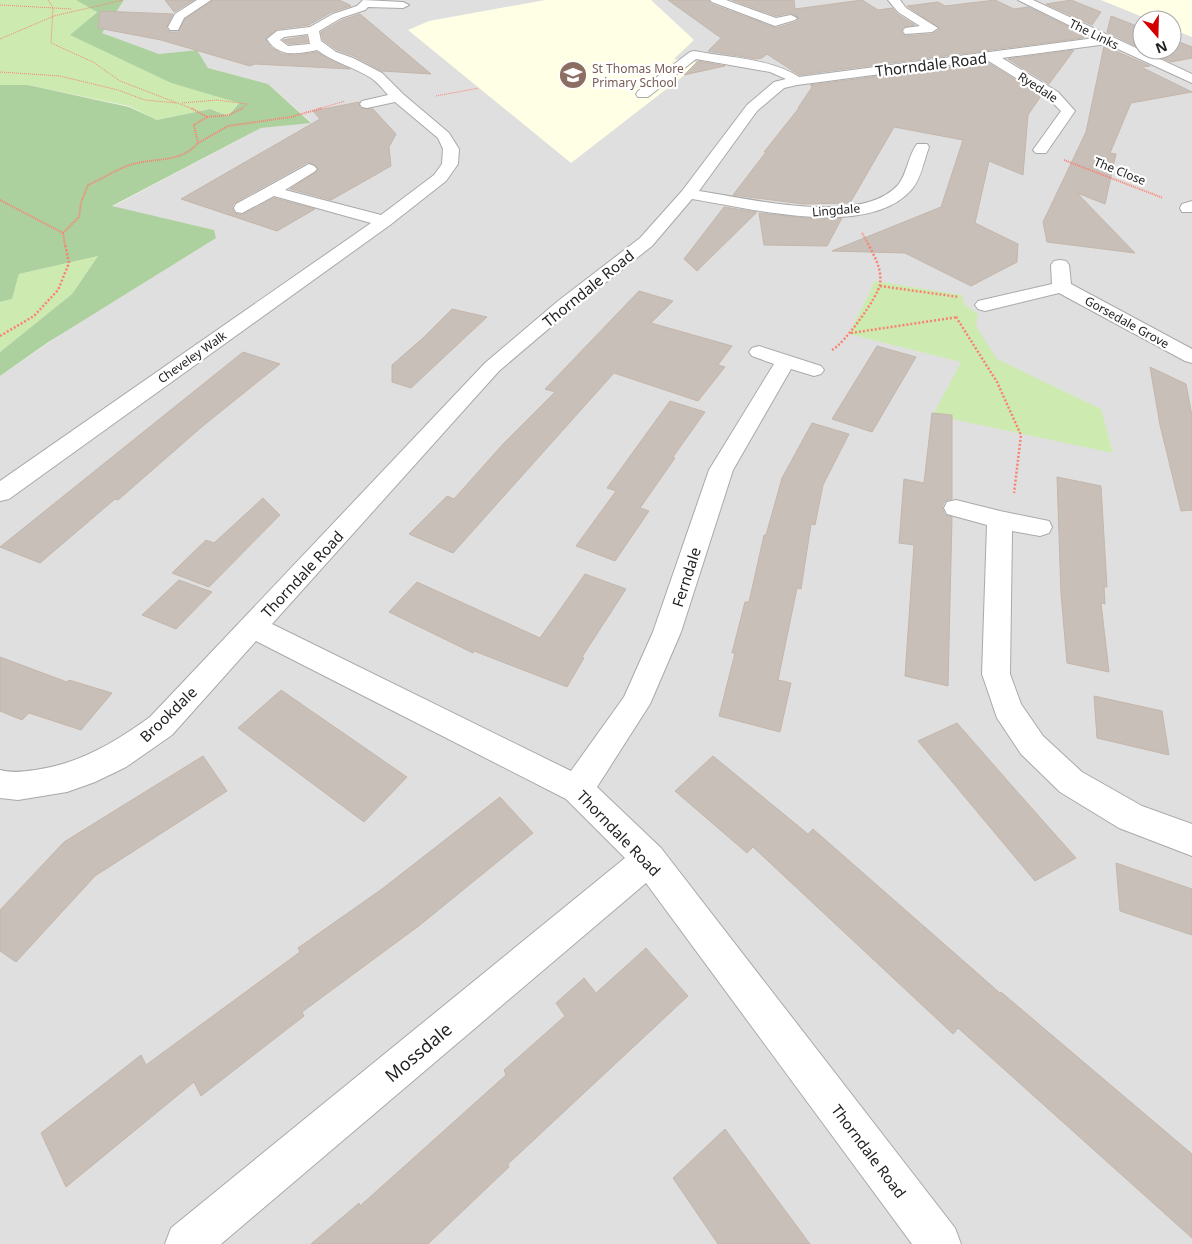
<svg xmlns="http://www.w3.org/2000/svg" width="1192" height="1244" font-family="'Noto Sans',sans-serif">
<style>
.residential{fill:#e0dfdf;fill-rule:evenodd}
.education{fill:#ffffe5}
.grass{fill:#cdebb0}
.forest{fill:#add19e}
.building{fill:#c7bfb8;stroke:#c4b6ab}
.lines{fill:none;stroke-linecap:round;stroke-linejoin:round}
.minor-casing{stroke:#a9a9a9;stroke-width:2}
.path-far2{stroke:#fa8072;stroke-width:1;stroke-dasharray:1 1;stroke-linecap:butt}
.path-far1{stroke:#fa8072;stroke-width:2;stroke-dasharray:1 1;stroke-linecap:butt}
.path{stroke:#fa8072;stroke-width:2.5;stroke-dasharray:2 2;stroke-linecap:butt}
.minor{fill:#fff;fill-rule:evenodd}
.labels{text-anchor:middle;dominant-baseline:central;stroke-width:4.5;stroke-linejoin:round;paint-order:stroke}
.far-street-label{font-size:12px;fill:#222;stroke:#fff}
.far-education-label{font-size:12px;fill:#785e54;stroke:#fff;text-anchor:start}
.street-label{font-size:15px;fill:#222;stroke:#fff}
.near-street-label{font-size:18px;fill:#222;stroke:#fff}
</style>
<rect width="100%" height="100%" fill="#f2efe9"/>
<path class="residential" d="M124,0H1192V1244H0V376L214,230L112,207L261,128L311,122L268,84L208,68L197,50L159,54L101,33ZM1142,20H1172V50H1142Z"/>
<g class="education">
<path d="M545,0H651L694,40L674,59L700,63L571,163L408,30L429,21Z"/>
<path d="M1101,0H1192V37L1172,29V20H1150Z"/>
</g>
<g class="grass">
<path d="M0,0H76L97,11L71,35L171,83L239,102L228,116L210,109L157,120L129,106L28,85H0Z"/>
<path d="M98,256L72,294L0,352V302L12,299L19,274Z"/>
<path d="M875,281L962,295L965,305L978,314L976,326L997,359L1101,409L1113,453L933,415L961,362L849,334Z"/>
</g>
<path class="forest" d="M76,0H124L102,33L159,54L197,50L208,68L268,84L311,123L261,128L112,206L214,230L216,238L47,343L0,376V352L72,294L98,256L19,274L12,299L0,302V85H28L129,107L157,120L210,109L228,116L239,103L171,83L70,35L97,12Z"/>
<g class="building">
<path d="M165,0H194L174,12Z"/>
<path d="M213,0H339L348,4L351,6L332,12L309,25L277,29L265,39L271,47L282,54L296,55L317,52L350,69L255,64L250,66L161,40L98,28L100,11L173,14L166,28L170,32H178L185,19Z"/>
<path d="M668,0H708L711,4L776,28L796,22L799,18L791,13L776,16L732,0H794L795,9L862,0L878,10L892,8L897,14L915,25L903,27L901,32L905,36L932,34L940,29L907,6L938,2L945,6L995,0L1014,9L1028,7L1085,35L1083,38L799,75L767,54L762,58L756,59L708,51L721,38Z"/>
<path d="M1071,0L1101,12L1092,25L1046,4Z"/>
<path d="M360,14L431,74L382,71L354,56L337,50L323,40L321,32L342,20Z"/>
<path d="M1111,16L1142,28V49L1107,32Z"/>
<path d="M306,36L308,42L289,44L283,40Z"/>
<path d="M1172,39L1192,47V58L1171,62L1145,50H1172Z"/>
<path d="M1104,46L1150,66L1141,67L1192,92L1131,103L1110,153L1116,154L1105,204L1077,193L1135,253L1047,242L1043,222L1086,132Z"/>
<path d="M1074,50L1049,84L1008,59Z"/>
<path d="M698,61L725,66L684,75Z"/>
<path d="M987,62L1041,96L1028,115L1023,175L989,161L975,223L1018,244L1017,262L971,286L905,253L832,251L941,207L963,140L894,127L850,203L803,204L733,195L766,152H764L799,108H798L812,87L810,85Z"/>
<path d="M359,102L360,108L373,109L396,134L389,147L391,166L331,200L290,189L318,170L315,165L308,162L234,203L232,207L234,213L242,215L274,198L315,209L277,231L181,199L320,119L313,111Z"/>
<path d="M724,207L757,212L697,271L684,259Z"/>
<path d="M759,213L807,218H842L827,246L764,245Z"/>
<path d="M639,291L673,301L651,323L732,346L718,365L725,367L698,401L614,373L453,553L409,534L447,496L454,499L503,444L555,392L545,389Z"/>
<path d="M452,309L487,317L411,388L392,382V365L423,338Z"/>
<path d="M877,346L916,357L872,432L832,419Z"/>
<path d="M243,352L280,364L204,425L118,500L115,499L40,563L0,547Z"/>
<path d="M1150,367L1186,384L1192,416V510L1181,511L1160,425Z"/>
<path d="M670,401L705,412L673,457L675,458L640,508L649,511L615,561L576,546L616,491L607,488Z"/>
<path d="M932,413L952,415V499L945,501L942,507L945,515L952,517L948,686L905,676L914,545L899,543L904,479L924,483Z"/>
<path d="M812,423L849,434L823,485L815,525L811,524L801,589L797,588L778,680L791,683L780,732L719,716L735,653H732L745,602H749L764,535H766L782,478Z"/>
<path d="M1057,477L1101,486L1107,587H1104L1105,604L1101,603L1109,672L1067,663L1061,594Z"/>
<path d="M263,498L280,515L209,587L172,573L206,540L214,543Z"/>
<path d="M585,574L626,589L582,657L584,658L567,687L474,651L473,653L389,612L417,582L540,638Z"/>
<path d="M179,580L212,592L176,629L142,615Z"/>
<path d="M0,657L67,682L69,680L112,693L81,730L29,713L22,720L0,711Z"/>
<path d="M281,690L407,777L364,822L238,728Z"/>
<path d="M1094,696L1162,711L1169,755L1097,738Z"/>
<path d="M957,723L1013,787L1076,858L1035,881L918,741Z"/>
<path d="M203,756L227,791L95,876L16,962L0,951V910L64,842Z"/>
<path d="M713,756L808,834L813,829L1000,993L1001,992L1192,1154V1238L958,1028L953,1034L753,847L747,853L675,791Z"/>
<path d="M500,797L533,833L420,925L302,1012L304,1016L201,1096L194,1082L66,1187L41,1133L141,1055L146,1065L300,952L298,948L382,889Z"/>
<path d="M1116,863L1192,889V935L1120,911Z"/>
<path d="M646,948L688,996L508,1164L509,1167L428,1244H311L359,1203L360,1206L506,1075L504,1070L565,1016L556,1003L584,978L596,993Z"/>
<path d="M725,1129L770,1190L810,1244H718L673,1178Z"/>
</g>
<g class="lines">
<defs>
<g id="minor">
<path d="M197,0H211L184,18L178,30H170L168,27L175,14Z"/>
<path d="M363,0L403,2L409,5L403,8L368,7L365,10L341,18L319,31L321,41L336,52L353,58L382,73L403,94L449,133L459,149L458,164L446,181L390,225L9,499L0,501V481L371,223L274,196L242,213L236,212L234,208L236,204L309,164L314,166L317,169L314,172L285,190L381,215L434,175L442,164L443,149L438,138L395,102L367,108L362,107L360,104L362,101L388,95C383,89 377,82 371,78C354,67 333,62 317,50C298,54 279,58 267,39L277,31L310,27L333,14L357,6ZM308,34L310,44L288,46L280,40L284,37Z"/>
<path d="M710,0H726L776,18L791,15L797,18L795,20L775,26L712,2Z"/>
<path d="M888,0H900L906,8L938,28L932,32L905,34L903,31L905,28L920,26L898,12Z"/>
<path d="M1018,0H1033L1192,74V83L1107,44L1002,58L1058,92L1075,111L1046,153H1036L1033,150L1061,111L1048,98L987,60L797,85L784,88L757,111L699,191C748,198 860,227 898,185C907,174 908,156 917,144H927L929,147C924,160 921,179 912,189C869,240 749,208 692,199L652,246L572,309L499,371L272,624L571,771L624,697L653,632L709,470L774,364L752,356L749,352L752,348L759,346L821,366L824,370L821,374L814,376L791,369L733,470L681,632L650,704L597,787L661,848L955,1228L961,1244H912L646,883L221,1244H165L171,1228L625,858L566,799L256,641L172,735L126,767L95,782L67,792L18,800L0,798V770C11,773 23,772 35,770C79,764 114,743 150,717L485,363L558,301L640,238L682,191L747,105L774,82L786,79L770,72L696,59L648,97H638L636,94L638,91L690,52L694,51C726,57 772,59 799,77L1095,38Z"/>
<path d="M1192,201V212H1182L1180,208L1182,204Z"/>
<path d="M1060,260L1066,261L1069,265L1071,284L1192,349V363L1185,361L1059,293L985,311L978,309L975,305L978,301L1052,284L1051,265L1054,261Z"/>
<path d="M956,500L1000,511L1049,521L1052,527L1049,533L1040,536L1012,531L1010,674L1021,704L1043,736L1082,772L1142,806L1192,824V856L1119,828L1060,792L1021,754L997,718L982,674L987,525L947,514L944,508L947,502Z"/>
</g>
</defs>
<use href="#minor" class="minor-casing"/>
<g class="path-far2">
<path d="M48,0L53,8L51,43L93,62L120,81L193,109"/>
<path d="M0,5L72,9"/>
<path d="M0,39L54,16L123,0"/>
<path d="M0,72L60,76L118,90L145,100L176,103"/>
<path d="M436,96L479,88"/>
<path d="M182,103L217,100L247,104L241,109"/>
<path d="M318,109L345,101"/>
</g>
<g class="path-far1">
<path d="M207,117L229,115L243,108"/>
<path d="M198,143L228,126L291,117L322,108"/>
<path d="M1064,160L1163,198"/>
<path d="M0,200L63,233L65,245"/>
<path d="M63,233L79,217L81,203L88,185C102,179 115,170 130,165C154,157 180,164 198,143L194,125L207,117L191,108"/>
<path d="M862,233L869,245"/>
</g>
<g class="path">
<path d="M880,286L959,297"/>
<path d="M956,317L997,382L1021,435L1014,493"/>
<path d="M851,333L958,317"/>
<path d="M0,336L34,316L58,290L69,263L65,244"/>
<path d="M832,350C844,344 878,297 880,284C882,269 875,257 868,244"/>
</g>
<use href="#minor" class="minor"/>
</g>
<defs>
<symbol id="school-disc" viewBox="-11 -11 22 22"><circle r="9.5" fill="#8d6e63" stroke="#fff"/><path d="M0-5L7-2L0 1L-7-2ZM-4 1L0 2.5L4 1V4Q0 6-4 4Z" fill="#fff"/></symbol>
</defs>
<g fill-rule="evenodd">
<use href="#school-disc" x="557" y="59" width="32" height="32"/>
</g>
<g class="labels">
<g class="far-street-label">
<text transform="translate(1094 34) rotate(26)">The Links</text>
<text transform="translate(1038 87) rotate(33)">Ryedale</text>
<text transform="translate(1120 171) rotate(22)">The Close</text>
<text transform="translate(836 210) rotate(-5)">Lingdale</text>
<text transform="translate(1127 322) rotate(29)">Gorsedale Grove</text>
<text transform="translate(192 357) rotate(-35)">Cheveley Walk</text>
</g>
<g class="far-education-label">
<text x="592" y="68">St Thomas More<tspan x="592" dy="14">Primary School</tspan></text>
</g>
<g class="street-label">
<text transform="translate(931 64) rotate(-7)">Thorndale Road</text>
<text transform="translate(588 288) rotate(-39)">Thorndale Road</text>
<text transform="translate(302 574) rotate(-47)">Thorndale Road</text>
<text transform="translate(686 577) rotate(-72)">Ferndale</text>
<text transform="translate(168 714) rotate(-44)">Brookdale</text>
<text transform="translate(619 833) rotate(46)">Thorndale Road</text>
<text transform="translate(869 1151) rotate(53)">Thorndale Road</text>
</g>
<g class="near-street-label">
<text transform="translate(418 1052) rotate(-40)">Mossdale</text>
</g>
</g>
<g transform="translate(1157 35) rotate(160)"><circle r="24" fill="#ffffff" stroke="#a7a7a7"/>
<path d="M0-4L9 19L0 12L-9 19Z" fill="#d40000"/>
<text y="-8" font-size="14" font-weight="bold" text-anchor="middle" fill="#222222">N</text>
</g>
</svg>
